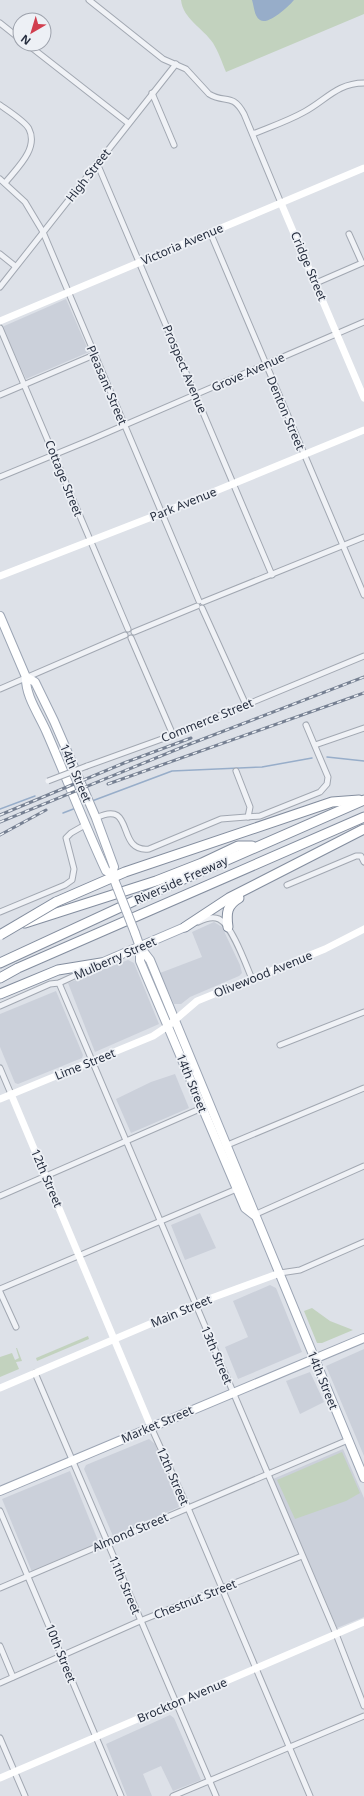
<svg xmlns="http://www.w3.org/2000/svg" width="364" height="1796" font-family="'Noto Sans',sans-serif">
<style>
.built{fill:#cbd0da}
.green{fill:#c2d2be}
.water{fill:#97adc9}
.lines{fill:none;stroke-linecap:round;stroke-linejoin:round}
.stream{stroke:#97adc9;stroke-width:1.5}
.street-casing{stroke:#a2a8b2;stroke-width:7}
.primary-casing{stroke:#9ca5b4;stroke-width:10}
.highway-casing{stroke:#848e9f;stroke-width:11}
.street{stroke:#f0f2f6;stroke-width:5}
.secondary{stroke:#fff;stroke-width:7}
.primary{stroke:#fff;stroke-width:8}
.highway{stroke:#fff;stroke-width:9}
.rail-casing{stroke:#768092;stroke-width:3}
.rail{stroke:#edf0f5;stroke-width:1.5;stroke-dasharray:4.5;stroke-linecap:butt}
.street-bridge-casing{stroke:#a2a8b2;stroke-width:7;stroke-linecap:butt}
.primary-bridge-casing{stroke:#9ca5b4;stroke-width:10;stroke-linecap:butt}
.highway-bridge-casing{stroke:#848e9f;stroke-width:11;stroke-linecap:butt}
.street-bridge{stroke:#f0f2f6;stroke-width:5}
.primary-bridge{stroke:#fff;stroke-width:8}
.highway-bridge{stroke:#fff;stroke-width:9}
.labels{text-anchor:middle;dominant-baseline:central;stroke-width:3.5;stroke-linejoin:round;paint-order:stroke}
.street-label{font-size:12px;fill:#262e3f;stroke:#edf0f5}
</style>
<rect width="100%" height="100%" fill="#dde1e8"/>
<g class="built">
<path d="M66,299L89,352L26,379L2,327Z"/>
<path d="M214,922L222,927L240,965L242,973L239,976L190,997L181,1004H174L160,973L202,957L192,932Z"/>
<path d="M128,960L134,963L159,1024L95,1052L68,983Z"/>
<path d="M56,991L83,1055L82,1058L18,1084L15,1083L0,1047V1014Z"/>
<path d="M175,1074L189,1108L131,1133L116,1099L151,1082Z"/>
<path d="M200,1213L216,1248L185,1260L171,1225Z"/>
<path d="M270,1285L276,1288L302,1352L238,1379L225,1347L248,1337L233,1301Z"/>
<path d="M364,1349V1456L326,1366Z"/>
<path d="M310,1372L324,1402L300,1414L286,1381Z"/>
<path d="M149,1439L155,1444L179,1507L113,1536L84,1469L86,1465Z"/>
<path d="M343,1449L364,1498V1617L337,1628L273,1479Z"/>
<path d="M70,1471L99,1543L32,1572L2,1499Z"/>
<path d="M170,1715L174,1718L201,1780L173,1791L161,1766L143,1774L152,1796H127L106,1744Z"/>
</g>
<g class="green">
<path d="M181,0H364V14L226,72C222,62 218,51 213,43C203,28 183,19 181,0Z"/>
<path d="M312,1308L330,1321L353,1330L322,1343H317L304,1311Z"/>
<path d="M88,1336L89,1339L37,1361L36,1358Z"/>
<path d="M16,1348H17L22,1361L16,1362L19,1369L0,1377V1357L12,1353L15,1360L19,1358Z"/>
<path d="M342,1452L360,1493L346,1501L295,1519L277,1480Z"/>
</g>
<path class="water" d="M252,0H294C289,6 268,26 260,20C254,16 254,6 252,0Z"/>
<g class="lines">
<g class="stream">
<path d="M327,757L364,761"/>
<path d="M92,801L172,771L262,767L312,758"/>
<path d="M0,809L35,796"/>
<path d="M63,813L76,808"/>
</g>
<defs>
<g id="street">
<path d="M89,0L163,59L186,69L209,94C225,104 232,92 244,114L281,203"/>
<path d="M0,23L20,39"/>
<path d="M27,44L128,123"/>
<path d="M152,93L174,145"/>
<path d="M0,105C7,110 26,122 29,129C39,149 16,169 5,183"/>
<path d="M253,134C270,127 288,121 304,112C325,101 337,83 364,83"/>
<path d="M97,163L272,575"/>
<path d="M0,179L25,202L43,232L199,601"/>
<path d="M210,232L364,595"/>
<path d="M0,254L15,266"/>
<path d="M316,283L362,263L349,234"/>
<path d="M0,287L176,64"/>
<path d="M0,328L128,629"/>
<path d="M0,395L94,355"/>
<path d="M0,477L90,440L364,322"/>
<path d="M203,602L364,537"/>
<path d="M202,608L246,705"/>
<path d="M134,632L197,606"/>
<path d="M131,638L173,735"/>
<path d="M0,689L125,635"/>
<path d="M315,745L364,728"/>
<path d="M87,766L173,735L364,656"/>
<path d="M236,771L250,807L248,817"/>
<path d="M96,818C136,798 115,853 149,849L221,819L260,816L320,792L327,784L328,777L306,725"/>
<path d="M287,885L356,856H361L364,862"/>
<path d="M0,912L65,885L72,880L74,869L66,838L71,833L85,825"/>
<path d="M198,922C204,919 213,916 219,919C232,925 246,965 252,979"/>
<path d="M59,983L336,1634L364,1706"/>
<path d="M0,1006L50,984L59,983L98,965"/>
<path d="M280,1045L364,1012"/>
<path d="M0,1068L11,1094"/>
<path d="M225,1146L364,1088"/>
<path d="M0,1196L202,1108"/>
<path d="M254,1215L364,1166"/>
<path d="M280,1273L300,1270L364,1242"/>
<path d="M0,1289L239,1188"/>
<path d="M0,1292L16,1327"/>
<path d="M35,1373L216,1796"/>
<path d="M151,1427L188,1508L310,1796"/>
<path d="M0,1511L121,1796"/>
<path d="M0,1588L348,1440"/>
<path d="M0,1646L13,1677"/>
<path d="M0,1683L140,1621L302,1556"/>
<path d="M0,1738L25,1796"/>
<path d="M173,1796L364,1716"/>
</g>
<g id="primary">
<path d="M0,616L26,677C25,696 40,716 47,733C67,779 85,826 106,871L112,874L117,887"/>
<path d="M26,677L35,682L54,721L96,818L114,867L112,874"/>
<path d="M135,933L140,947L150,960L364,1478"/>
<path d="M140,947V961L245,1208L254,1215"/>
<path d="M101,963L185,927"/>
<path d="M0,1491L364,1338"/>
</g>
<g id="highway">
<path d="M56,902L125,872L332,802L359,800"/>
<path d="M25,923L156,881L202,863L238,846H252"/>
<path d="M185,927L229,898L364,829"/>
<path d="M228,927C226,913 227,905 239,898"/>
<path d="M0,963L136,900L364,800"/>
<path d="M0,978L18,968L364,817"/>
<path d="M0,994L58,970L101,963"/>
</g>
</defs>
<use href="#street" class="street-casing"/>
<use href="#primary" class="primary-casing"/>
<use href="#highway" class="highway-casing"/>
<use href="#street" class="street"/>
<g class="secondary">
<path d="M281,203L364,398"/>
<path d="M0,321L364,168"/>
<path d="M0,576L162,513L364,430"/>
<path d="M11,1094L151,1427"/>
<path d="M0,1099L153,1036L168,1026L197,1001L325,949L364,929"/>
<path d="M0,1388L206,1300L280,1273"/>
<path d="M0,1778L364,1622"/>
</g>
<use href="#primary" class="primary"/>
<use href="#highway" class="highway"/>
<defs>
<g id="rail">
<path d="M108,784L364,693"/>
<path d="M0,815L124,763L191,738"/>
<path d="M0,822L190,744L364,677"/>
<path d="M0,835L46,810"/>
</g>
</defs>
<use href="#rail" class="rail-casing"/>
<use href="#rail" class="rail"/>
<defs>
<path id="street-bridge" d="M48,781L87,766"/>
<path id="primary-bridge" d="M117,887L135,933"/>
<path id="highway-bridge" d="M0,935L56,902"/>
</defs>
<use href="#street-bridge" class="street-bridge-casing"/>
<use href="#primary-bridge" class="primary-bridge-casing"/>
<use href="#highway-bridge" class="highway-bridge-casing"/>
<use href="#street-bridge" class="street-bridge"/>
<use href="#primary-bridge" class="primary-bridge"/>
<use href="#highway-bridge" class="highway-bridge"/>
</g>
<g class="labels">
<g class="street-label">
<text transform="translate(88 175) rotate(-52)">High Street</text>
<text transform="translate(182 244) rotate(-23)">Victoria Avenue</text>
<text transform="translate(309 266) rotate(67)">Cridge Street</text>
<text transform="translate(185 369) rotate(67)">Prospect Avenue</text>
<text transform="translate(248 372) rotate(-24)">Grove Avenue</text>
<text transform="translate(107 385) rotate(67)">Pleasant Street</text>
<text transform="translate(286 413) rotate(67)">Denton Street</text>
<text transform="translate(64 478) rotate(68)">Cottage Street</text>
<text transform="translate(183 504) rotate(-22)">Park Avenue</text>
<text transform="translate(207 720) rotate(-22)">Commerce Street</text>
<text transform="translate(76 773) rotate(67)">14th Street</text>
<text transform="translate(181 880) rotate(-24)">Riverside Freeway</text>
<text transform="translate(115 958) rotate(-24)">Mulberry Street</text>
<text transform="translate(263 974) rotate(-22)">Olivewood Avenue</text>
<text transform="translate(85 1064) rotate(-22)">Lime Street</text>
<text transform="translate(192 1083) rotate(68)">14th Street</text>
<text transform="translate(47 1178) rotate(67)">12th Street</text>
<text transform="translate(181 1311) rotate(-23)">Main Street</text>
<text transform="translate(217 1355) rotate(67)">13th Street</text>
<text transform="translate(323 1380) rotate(68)">14th Street</text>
<text transform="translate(157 1424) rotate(-23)">Market Street</text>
<text transform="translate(173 1476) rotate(66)">12th Street</text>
<text transform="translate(130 1532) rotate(-23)">Almond Street</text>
<text transform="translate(125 1585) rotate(67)">11th Street</text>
<text transform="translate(195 1599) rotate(-22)">Chestnut Street</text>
<text transform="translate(61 1653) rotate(68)">10th Street</text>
<text transform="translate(182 1700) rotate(-23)">Brockton Avenue</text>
</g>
</g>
<g transform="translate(32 32) rotate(218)"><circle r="19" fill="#edf0f5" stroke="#9da2ac"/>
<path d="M0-3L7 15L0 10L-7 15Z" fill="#d13e4e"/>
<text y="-6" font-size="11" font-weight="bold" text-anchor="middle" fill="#262e3f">N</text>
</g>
</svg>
